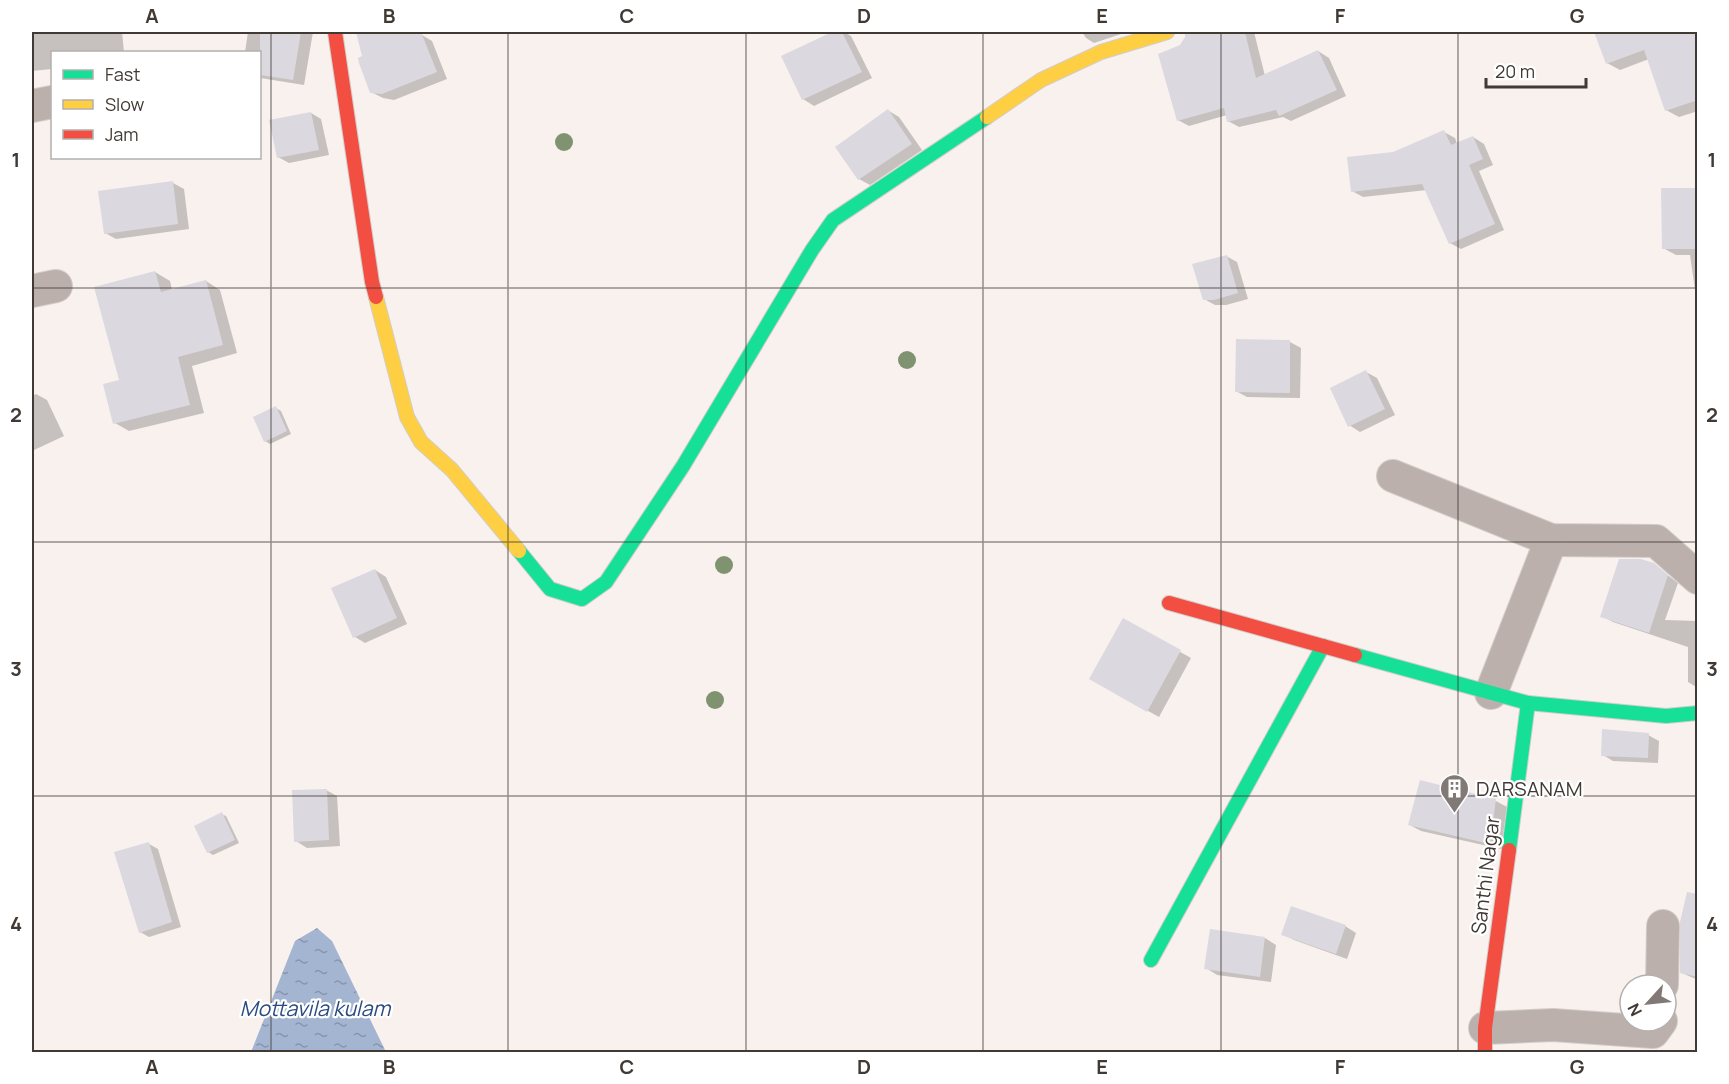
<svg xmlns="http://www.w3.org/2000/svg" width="1729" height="1084" font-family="Manrope,sans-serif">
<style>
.water{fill:url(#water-ripples)}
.shadow{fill:#0003}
.building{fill:#dcd8e0}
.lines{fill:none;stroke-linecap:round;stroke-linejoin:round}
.street-casing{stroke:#d2cdca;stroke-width:34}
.fast-casing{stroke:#d2cdca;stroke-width:16}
.slow-casing{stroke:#d2cdca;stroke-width:16}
.jam-casing{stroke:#d2cdca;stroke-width:16}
.street{stroke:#bcb0ad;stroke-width:32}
.fast{stroke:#16e098;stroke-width:14}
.slow{stroke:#ffcf43;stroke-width:14}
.jam{stroke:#f24e42;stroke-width:14}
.tree{fill:#809370}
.grid{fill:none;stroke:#403934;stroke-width:1.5;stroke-opacity:0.55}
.labels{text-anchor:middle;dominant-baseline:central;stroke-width:4.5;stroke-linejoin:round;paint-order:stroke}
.poi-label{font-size:20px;fill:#403934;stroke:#fff;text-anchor:start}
.street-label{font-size:20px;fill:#403934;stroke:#fff}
.water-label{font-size:21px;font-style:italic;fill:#294b81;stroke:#fff}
.neatline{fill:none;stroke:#403934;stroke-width:2}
.grid-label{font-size:20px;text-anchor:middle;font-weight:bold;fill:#403934}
</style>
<defs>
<pattern id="water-ripples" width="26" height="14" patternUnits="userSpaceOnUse" patternTransform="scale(1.5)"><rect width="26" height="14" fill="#a4b5d1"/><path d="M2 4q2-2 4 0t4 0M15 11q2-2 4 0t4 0" fill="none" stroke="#8794aa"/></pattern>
</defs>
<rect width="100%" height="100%" fill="#f8f1ee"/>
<path class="water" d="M317,928L332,941L386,1052H251L295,941Z"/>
<g class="shadow">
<path d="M32,32H122L124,52H52V69L32,71Z"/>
<path d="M248,32H313L304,85L260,78V52H245Z"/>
<path d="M358,32H421L422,35L432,41L447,79L394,100L383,98L371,92Z"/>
<path d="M836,32H844L851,36L872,78L814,106L803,99L783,57Z"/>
<path d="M1082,32H1127L1094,43L1086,38Z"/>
<path d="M1212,32H1254L1265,76L1318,51L1329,58L1346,96L1291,121L1283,117L1239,127L1228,121L1227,115L1189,126L1178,120L1207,33Z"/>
<path d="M1595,32H1698V111L1679,117L1666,110L1649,59L1620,70L1607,63Z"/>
<path d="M889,111L899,117L922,150L870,185L859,179L837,147Z"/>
<path d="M311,113L321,119L329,155L289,163L278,157Z"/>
<path d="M1444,132L1455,138L1457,144L1473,137L1484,144L1493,165L1479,171L1504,230L1461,249L1450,243L1427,190L1363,197L1352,191Z"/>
<path d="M173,183L184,189L189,229L116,239L105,233Z"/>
<path d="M1698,189V311L1690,255H1676L1663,248Z"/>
<path d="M1226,256L1237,262L1248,299L1226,305H1215L1204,299Z"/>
<path d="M155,272L170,281L172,290L206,281L220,290L237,353L192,366L204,413L129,431L115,423L121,381Z"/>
<path d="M1290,342L1301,348L1300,398L1247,397L1236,391Z"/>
<path d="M1366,372L1377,378L1395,415L1360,432L1349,425Z"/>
<path d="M36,394L47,400L64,436L32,451V396Z"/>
<path d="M276,408L281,411L291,434L270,444L265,441Z"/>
<path d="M1653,564L1678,583L1665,620L1698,621V688L1688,682V647L1613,622L1602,616Z"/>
<path d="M375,570L386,577L407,624L365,643L355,637Z"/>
<path d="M1123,620L1191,658L1159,717L1091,679Z"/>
<path d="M1648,735L1659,741L1658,763L1613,761L1603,755Z"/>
<path d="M326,790L337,796L340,846L307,848L296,841Z"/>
<path d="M1496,801L1507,807L1501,849L1421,831L1410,825Z"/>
<path d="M221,814L226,816L239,843L213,855L208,852Z"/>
<path d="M149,844L158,849L181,927L149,937L140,932Z"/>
<path d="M1698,919V980L1682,973Z"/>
<path d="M1345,926L1356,933L1347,959L1294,940L1283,934Z"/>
<path d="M1265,938L1276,945L1271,982L1217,975L1206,968Z"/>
</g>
<g class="building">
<path d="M260,32H301L293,80L260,75Z"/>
<path d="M356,32H421L437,72L382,94L370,93L359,63L358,58L362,56Z"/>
<path d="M832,32H842L862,72L802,100L781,56Z"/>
<path d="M1185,32H1245L1256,78L1318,50L1337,90L1279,116L1276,110L1227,122L1224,108L1177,121L1158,54L1180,45L1185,37Z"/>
<path d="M1594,32H1698V100L1665,111L1644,50L1606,64Z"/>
<path d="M888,109L912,144L858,180L835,147Z"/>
<path d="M311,112L319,150L277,158L269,120Z"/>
<path d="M1444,130L1451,145L1473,136L1483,159L1469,165L1495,224L1449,244L1422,184L1351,192L1347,157L1393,152Z"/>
<path d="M173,181L178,224L104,234L98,191Z"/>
<path d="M1661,188H1698V249H1662Z"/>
<path d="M1227,255L1238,293L1214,300H1203L1192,264Z"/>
<path d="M155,271L161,292L206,280L223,345L178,357L190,405L113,424L103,384L119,380L94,287Z"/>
<path d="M1236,339L1290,340V393L1235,392Z"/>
<path d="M1366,370L1385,409L1348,427L1330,388Z"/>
<path d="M276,406L287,431L264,442L253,417Z"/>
<path d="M1619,559H1641L1654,563L1668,575L1649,633L1600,617Z"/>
<path d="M375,569L397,618L353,638L331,588Z"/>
<path d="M1123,618L1181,650L1147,712L1089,679Z"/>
<path d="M1602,729L1649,733L1648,758L1601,756Z"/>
<path d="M1420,780L1496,799L1490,844L1408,825Z"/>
<path d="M327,789L329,840L294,842L292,790Z"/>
<path d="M222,812L235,840L207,853L194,826Z"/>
<path d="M149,842L172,922L139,933L114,852Z"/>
<path d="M1687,892L1698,894V977L1680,973V922Z"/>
<path d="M1291,906L1346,925L1336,954L1281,935Z"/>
<path d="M1210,929L1265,937L1260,977L1204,969Z"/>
</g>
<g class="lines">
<defs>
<g id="street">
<path d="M32,106L52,102"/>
<path d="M32,291L56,286"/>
<path d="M1393,476L1551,540L1656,541L1698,578"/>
<path d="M1491,693L1551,540"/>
<path d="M1662,985L1663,926"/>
<path d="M1485,1028L1553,1025L1653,1032L1661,1021"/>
</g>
<g id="fast">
<path d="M519,551L550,589L582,599L606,582L683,466L812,250L833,220L987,117"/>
<path d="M1355,655L1528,703L1666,716L1698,713"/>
<path d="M1509,850L1528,703"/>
<path d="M1151,960L1323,646"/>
</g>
<g id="slow">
<path d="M987,117L1041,80L1101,52L1167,32"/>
<path d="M376,297L407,417L421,442L452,470L519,551"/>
</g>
<g id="jam">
<path d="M335,32L372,282L376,297"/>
<path d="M1169,603L1355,655"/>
<path d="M1485,1052V1028L1509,850"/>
</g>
</defs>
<use href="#street" class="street-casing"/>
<use href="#fast" class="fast-casing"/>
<use href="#slow" class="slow-casing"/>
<use href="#jam" class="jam-casing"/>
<use href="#street" class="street"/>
<use href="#fast" class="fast"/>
<use href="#slow" class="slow"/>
<use href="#jam" class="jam"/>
</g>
<g class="tree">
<circle cx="564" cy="142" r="9"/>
<circle cx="907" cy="360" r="9"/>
<circle cx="724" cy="565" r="9"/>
<circle cx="715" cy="700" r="9"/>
</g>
<path class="grid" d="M271,32V1052M508,32V1052M746,32V1052M983,32V1052M1221,32V1052M1458,32V1052M32,288H1698M32,542H1698M32,796H1698"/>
<defs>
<symbol id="building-pin" viewBox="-11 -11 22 30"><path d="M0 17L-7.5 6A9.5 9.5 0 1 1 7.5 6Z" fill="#807975" stroke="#fff"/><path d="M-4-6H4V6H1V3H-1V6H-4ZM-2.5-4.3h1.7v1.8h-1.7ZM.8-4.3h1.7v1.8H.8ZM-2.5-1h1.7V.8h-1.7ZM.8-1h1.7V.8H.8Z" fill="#fff"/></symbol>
</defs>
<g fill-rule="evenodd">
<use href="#building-pin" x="1438" y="772" width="33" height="45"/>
</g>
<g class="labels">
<g class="poi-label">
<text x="1476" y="788">DARSANAM</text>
</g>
<g class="street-label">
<text transform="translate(1485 875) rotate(-83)">Santhi Nagar</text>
</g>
<g class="water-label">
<text x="315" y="1008">Mottavila kulam</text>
</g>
</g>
<rect width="1729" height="1084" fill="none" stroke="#ffffff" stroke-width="66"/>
<rect x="51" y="51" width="210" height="108" fill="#ffffff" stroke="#b3b0ae" stroke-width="1.5"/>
<rect x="63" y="70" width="30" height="9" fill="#16e098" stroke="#b3b0ae" stroke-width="1.5"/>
<text x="105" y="81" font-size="18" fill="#403934">Fast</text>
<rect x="63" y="100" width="30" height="9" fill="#ffcf43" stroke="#b3b0ae" stroke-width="1.5"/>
<text x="105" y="111" font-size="18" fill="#403934">Slow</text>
<rect x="63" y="130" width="30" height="9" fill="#f24e42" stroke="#b3b0ae" stroke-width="1.5"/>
<text x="105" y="141" font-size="18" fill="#403934">Jam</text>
<g transform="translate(1648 1003) rotate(243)"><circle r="28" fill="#ffffff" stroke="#b3b0ae" stroke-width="1.5"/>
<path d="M0-4.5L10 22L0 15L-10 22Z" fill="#807975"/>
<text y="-9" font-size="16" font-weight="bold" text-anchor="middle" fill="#403934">N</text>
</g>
<path d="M1486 78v9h100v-9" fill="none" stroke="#403934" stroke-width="3"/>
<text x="1495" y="78" font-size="18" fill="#403934" stroke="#ffffff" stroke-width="4.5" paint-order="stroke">20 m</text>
<rect x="33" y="33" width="1663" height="1018" class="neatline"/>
<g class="grid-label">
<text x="152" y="23">A</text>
<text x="389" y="23">B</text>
<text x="627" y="23">C</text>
<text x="864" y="23">D</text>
<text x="1102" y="23">E</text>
<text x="1340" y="23">F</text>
<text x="1577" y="23">G</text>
<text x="16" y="167">1</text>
<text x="1712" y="167">1</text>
<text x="16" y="422">2</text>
<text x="1712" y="422">2</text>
<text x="16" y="676">3</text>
<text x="1712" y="676">3</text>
<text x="16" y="931">4</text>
<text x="1712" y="931">4</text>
<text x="152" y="1074">A</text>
<text x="389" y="1074">B</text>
<text x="627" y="1074">C</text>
<text x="864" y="1074">D</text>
<text x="1102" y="1074">E</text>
<text x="1340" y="1074">F</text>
<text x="1577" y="1074">G</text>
</g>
</svg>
